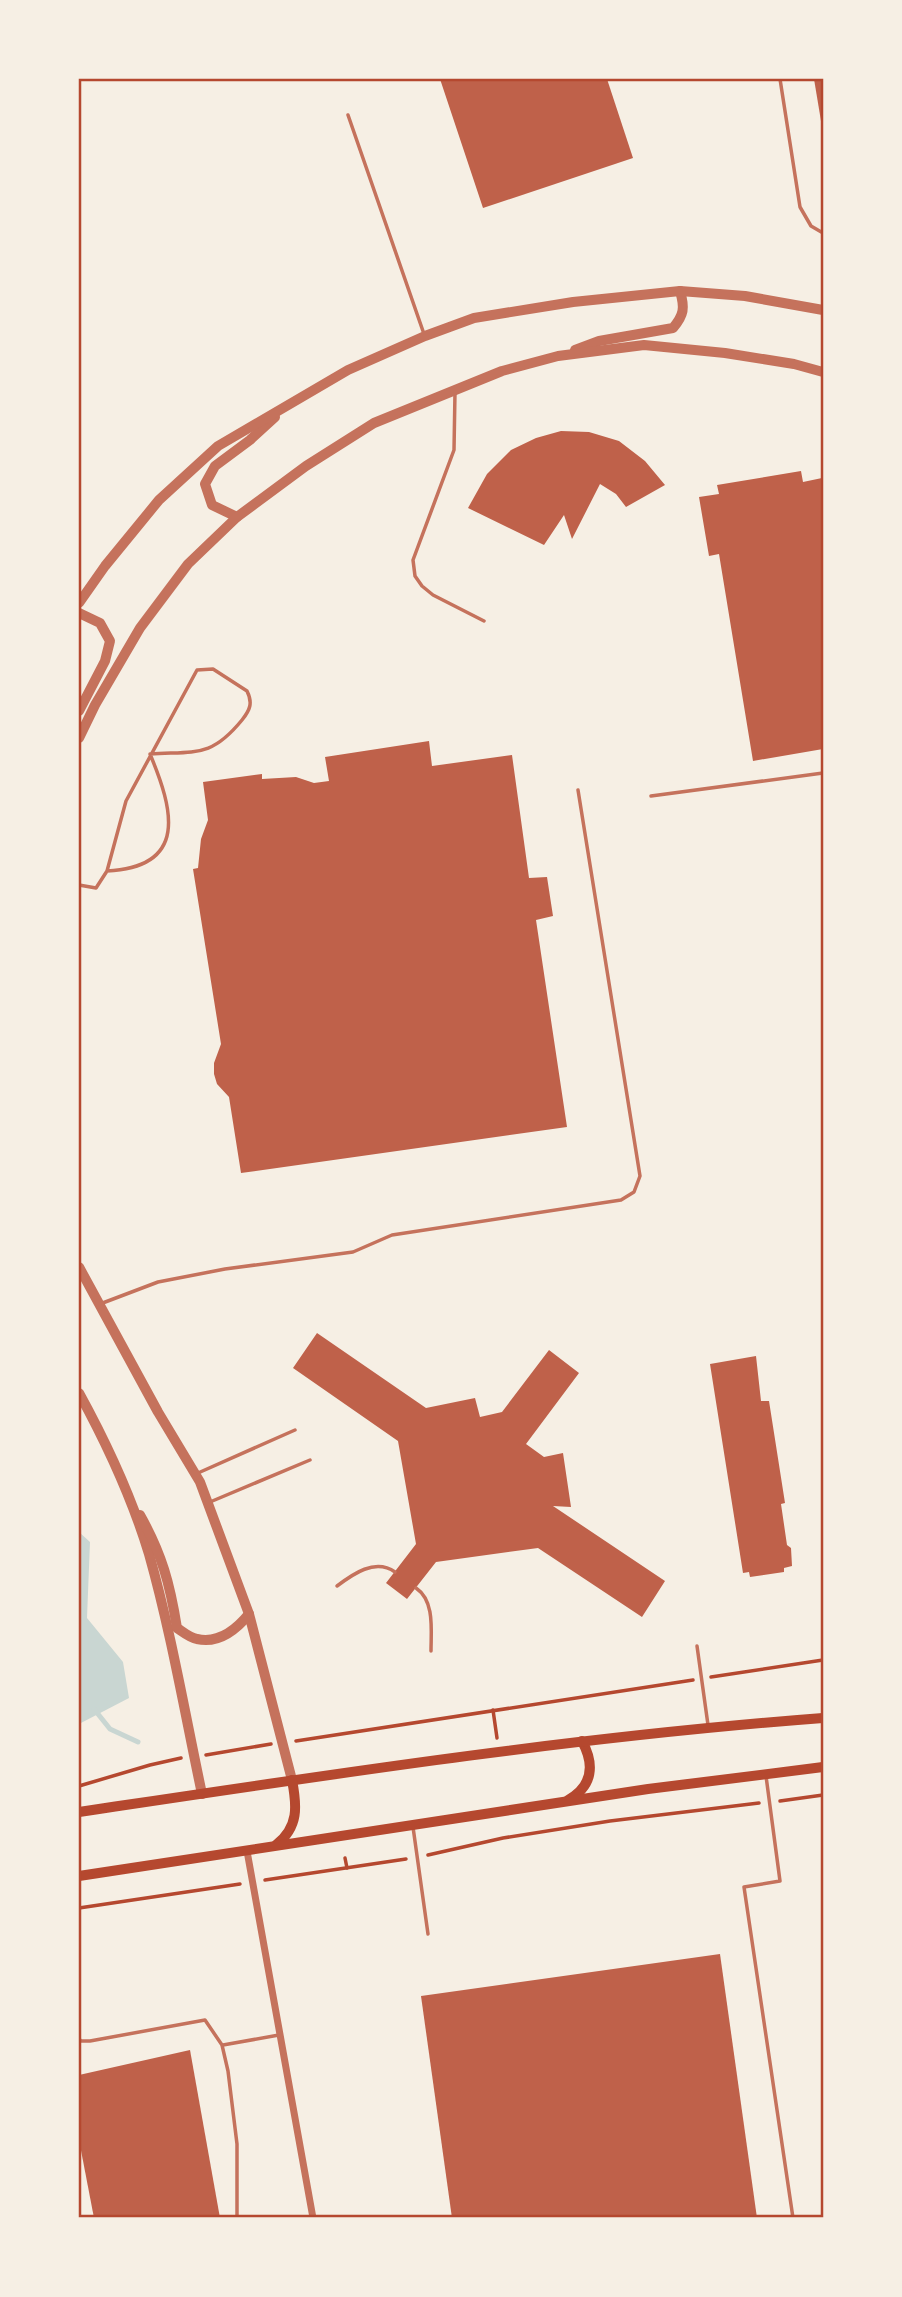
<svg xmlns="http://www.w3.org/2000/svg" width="902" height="2297" font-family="'Times New Roman',serif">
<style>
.water{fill:#c9d6d2}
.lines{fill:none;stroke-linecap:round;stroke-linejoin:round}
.stream{stroke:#c9d6d2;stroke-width:5}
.building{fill:#bf614a}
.path{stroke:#b5482f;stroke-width:3.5}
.service{stroke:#c5725c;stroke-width:3.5}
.minor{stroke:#c5725c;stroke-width:7}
.tertiary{stroke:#c5725c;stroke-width:10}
.secondary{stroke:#b5482f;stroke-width:10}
.neatline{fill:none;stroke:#b5482f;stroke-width:2.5}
</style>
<rect width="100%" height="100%" fill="#f6efe4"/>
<path class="water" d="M79,1532L90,1542L87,1618L123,1662L129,1698L79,1724Z"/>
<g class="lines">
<path class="stream" d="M94,1709L110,1729L138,1742"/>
</g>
<g class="building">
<path d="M440,79H607L633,158L483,208Z"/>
<path d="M814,79H823V127H822Z"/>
<path d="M561,431L589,432L619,441L645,461L665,485L626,507L616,494L600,484L572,539L564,515L544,545L468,508L487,474L511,450L536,438Z"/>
<path d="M801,471L803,482L822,478L823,485V749L753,761L719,554L709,556L699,497L719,494L717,485Z"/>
<path d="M429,741L432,766L512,755L529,878L547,877L553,916L536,920L567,1127L241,1173L229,1097L217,1084L214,1074V1063L221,1044L193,869L198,868L201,839L208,820L203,782L262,774V779L296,777L314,783L329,781L325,757Z"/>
<path d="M317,1333L426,1408L475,1398L480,1417L502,1412L549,1350L579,1373L526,1444L544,1457L563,1453L571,1507L553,1506L665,1581L642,1617L538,1548L436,1562L407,1599L386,1583L416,1544L398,1441L293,1368Z"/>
<path d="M756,1356L761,1401H769L785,1503L781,1504L787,1545L791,1548L792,1566L784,1568V1572L750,1577L749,1572L743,1573L710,1364Z"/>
<path d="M720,1954L757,2218H452L421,1996Z"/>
<path d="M190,2050L220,2218H94L79,2140V2075Z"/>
</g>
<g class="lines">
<g class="path">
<path d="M711,1677L823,1660"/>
<path d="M493,1710L497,1738"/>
<path d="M296,1741L693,1680"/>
<path d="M206,1755L271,1744"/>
<path d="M79,1786L150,1765L181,1758"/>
<path d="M780,1801L823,1795"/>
<path d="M428,1855L503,1838L610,1821L759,1803"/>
<path d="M345,1858L347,1868"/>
<path d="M265,1880L406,1859"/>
<path d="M79,1908L240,1884"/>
</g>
<g class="service">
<path d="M780,79L800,207L811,226L823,233"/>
<path d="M348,115L424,334"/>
<path d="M455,392L454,450L413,560L415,576L422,586L433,595L484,621"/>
<path d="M651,796L823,773"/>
<path d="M79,885L96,888L107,871L126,801L197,670L213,669L247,691C253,703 250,710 242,720C211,758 196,751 150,754C173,809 189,867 107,871"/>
<path d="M100,1304L158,1282L225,1269L353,1252L392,1235L621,1200L634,1192L640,1176L578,790"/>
<path d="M198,1473L295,1430"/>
<path d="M210,1502L310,1460"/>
<path d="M337,1586C353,1574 375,1558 395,1572"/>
<path d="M416,1588C435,1601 431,1630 431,1651"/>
<path d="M697,1646L708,1725"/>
<path d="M766,1776L780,1881L744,1887L793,2218"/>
<path d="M413,1827L428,1934"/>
<path d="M79,2039L81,2041H90L205,2020L222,2045L228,2071L237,2144V2218"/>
<path d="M223,2045L279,2035"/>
</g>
<path class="minor" d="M247,1851L313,2218"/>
<g class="tertiary">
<path d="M575,350L599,341L673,328C684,315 685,308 680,291"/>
<path d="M237,517L212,505L205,484L215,466L250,440L275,417"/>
<path d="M79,603L105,566L159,500L218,446L348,370L425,336L474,318L573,302L680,291L745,296L823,310"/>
<path d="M79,613L100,623L110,641L105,661L79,711"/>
<path d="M79,738L95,705L140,628L188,564L237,517L306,466L374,423L502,371L558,356L644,345L725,353L794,364L823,372"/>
<path d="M79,1267L158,1412L200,1482L249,1614L292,1780"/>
<path d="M79,1393C107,1444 132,1498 149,1554C171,1632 185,1714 202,1794"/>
<path d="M140,1515C162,1554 170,1584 177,1628C183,1632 190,1638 197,1639C219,1644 236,1630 249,1614"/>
</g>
<g class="secondary">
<path d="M568,1800C593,1786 595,1765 582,1741"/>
<path d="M79,1812C326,1775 573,1737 823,1718"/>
<path d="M276,1845C299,1827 297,1806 292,1780"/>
<path d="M79,1876L648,1789L823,1767"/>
</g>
</g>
<rect width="902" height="2297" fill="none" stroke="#f6efe4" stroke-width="161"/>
<rect x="80" y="80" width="742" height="2136" class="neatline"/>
</svg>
